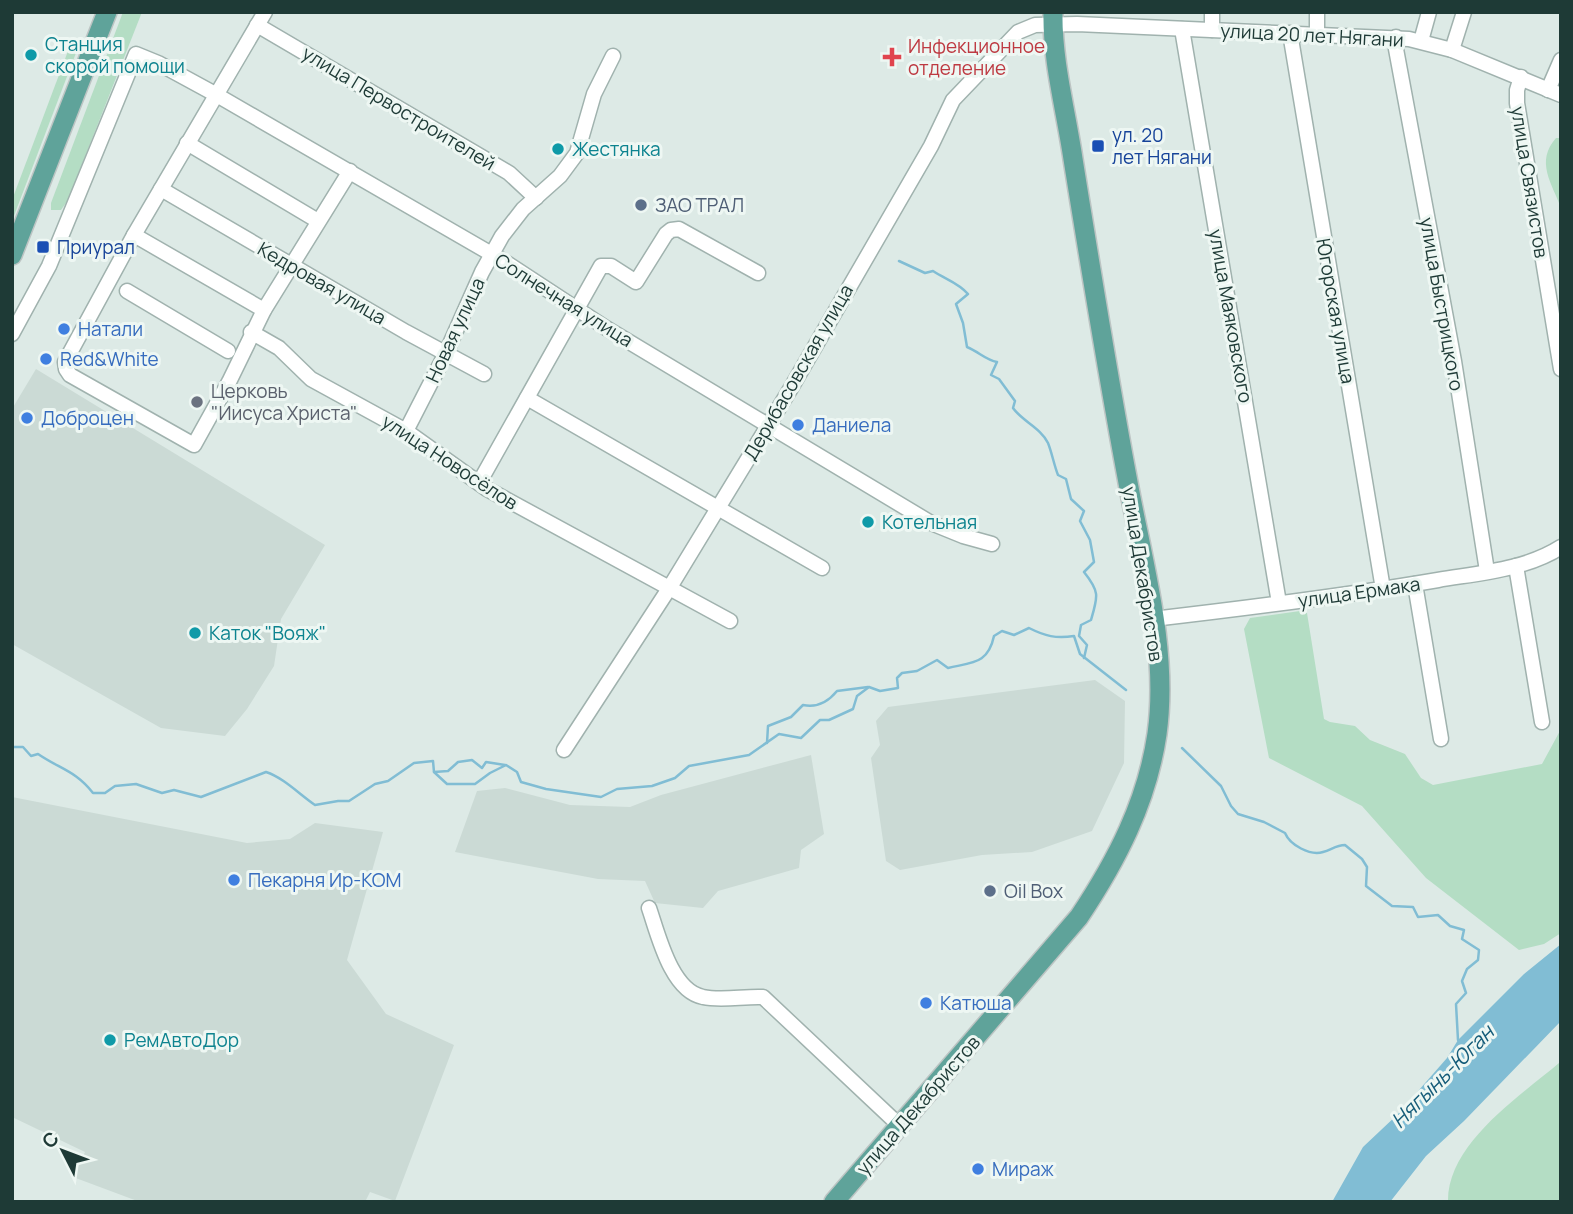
<svg xmlns="http://www.w3.org/2000/svg" width="1573" height="1214" font-family="Manrope,sans-serif">
<style>
.built{fill:#cbdad5}
.green{fill:#b4ddc4}
.water{fill:#81bdd4}
.lines{fill:none;stroke-linecap:round;stroke-linejoin:round}
.stream{stroke:#81bdd4;stroke-width:2.5}
.minor-casing{stroke:#a0b2ae;stroke-width:17}
.major-casing{stroke:#bcc4c3;stroke-width:22}
.minor{stroke:#fff;stroke-width:14}
.major{stroke:#5fa39a;stroke-width:19}
.culture-dot{fill:#0f9aa8;stroke:#eef7f3;stroke-width:2.5}
.health-dot{fill:#e0444e;stroke:#eef7f3;stroke-width:2.5}
.transit-dot{fill:#1a4fb4;stroke:#eef7f3;stroke-width:2.5}
.service-dot{fill:#5c6f8a;stroke:#eef7f3;stroke-width:2.5}
.shop-dot{fill:#3f7fe0;stroke:#eef7f3;stroke-width:2.5}
.worship-dot{fill:#6b7280;stroke:#eef7f3;stroke-width:2.5}
.labels{text-anchor:middle;dominant-baseline:central;stroke-width:6;stroke-linejoin:round;paint-order:stroke}
.street-label{font-size:19px;fill:#1e3a36;stroke:#eef7f3}
.culture-label{font-size:19px;fill:#0d838f;stroke:#eef7f3;text-anchor:start}
.health-label{font-size:19px;fill:#be3a42;stroke:#eef7f3;text-anchor:start}
.transit-label{font-size:19px;fill:#164399;stroke:#eef7f3;text-anchor:start}
.service-label{font-size:19px;fill:#4e5e75;stroke:#eef7f3;text-anchor:start}
.shop-label{font-size:19px;fill:#366cbe;stroke:#eef7f3;text-anchor:start}
.worship-label{font-size:19px;fill:#5b616d;stroke:#eef7f3;text-anchor:start}
.water-label{font-size:21px;font-style:italic;fill:#155c79;stroke:#eef7f3}
</style>
<rect width="100%" height="100%" fill="#ddeae6"/>
<g class="built">
<path d="M36,369L325,545L281,619L274,666L247,709L225,736L161,728L12,644V409Z"/>
<path d="M1095,680L1125,701L1124,763L1092,831L1032,852L982,855L900,870L886,861L871,758L880,745L876,721L888,707Z"/>
<path d="M811,755L824,834L801,850L799,868L718,891L703,908L655,903L645,881L598,879L455,852L477,791L505,788L570,805L630,807L661,795Z"/>
<path d="M12,797L247,843L290,839L315,823L383,832L347,960L386,1014L454,1045L395,1201L370,1192L365,1202H140L73,1177L85,1152L12,1117Z"/>
</g>
<g class="green">
<path d="M123,12H142L68,200L61,210H51V203Z"/>
<path d="M74,42L79,45L12,221V200L71,43Z"/>
<path d="M1556,138H1561V208C1552,183 1535,162 1556,138Z"/>
<path d="M1300,611L1307,613L1324,719L1330,722L1355,726L1370,740L1405,754L1421,778L1433,785L1542,764L1561,729V933L1544,944L1519,950L1426,878L1362,806L1269,758L1244,629L1250,618Z"/>
<path d="M1559,1063H1561V1202H1448C1447,1144 1519,1097 1559,1063Z"/>
</g>
<path class="water" d="M1561,944V1021L1464,1121L1426,1156L1390,1202H1332L1363,1147L1398,1114L1447,1058L1458,1040L1524,974Z"/>
<g class="lines">
<g class="stream">
<path d="M899,261L925,273L933,271C945,279 959,283 968,294L956,304L963,323L967,347C979,352 986,360 997,362L991,375L999,379L1015,401L1013,408C1022,421 1041,428 1048,443C1052,453 1054,465 1058,475L1066,479L1071,499L1084,511L1080,521L1090,540L1094,562L1084,572C1100,592 1098,596 1091,620L1081,625L1079,636L1087,645L1084,658"/>
<path d="M767,743L768,726L791,717L803,705C817,708 828,702 837,691L868,687"/>
<path d="M12,747H23L31,756L38,754C60,769 76,771 93,793H105L115,786L136,784L162,793L174,790L201,797L266,772C284,778 299,794 315,805L338,801H349L375,784L388,781L414,763L433,761L434,772L447,784H475L490,773L506,765L517,772L521,782L546,789L601,797L617,789L652,786L675,778L689,766L749,755L779,734L801,738L820,720H829L853,709L857,696L869,687L880,691L898,688L897,678L902,673L917,671L937,660L948,668C973,662 988,664 994,636L1002,631L1014,635L1029,628C1045,636 1056,639 1074,636L1080,654L1126,690"/>
<path d="M1182,748L1221,786L1231,806L1238,814L1264,822L1285,833C1290,845 1310,856 1323,852C1331,850 1336,845 1345,845L1362,859L1367,867L1366,886L1392,906L1413,907L1418,917L1438,915L1450,926L1464,930L1462,939L1479,950L1478,960L1467,969L1462,981L1466,993L1456,1004L1458,1040"/>
<path d="M434,772L448,771L458,762L472,760L482,768L486,762L505,765"/>
</g>
<defs>
<g id="minor">
<path d="M265,12L134,235L65,362L66,369L70,375L194,445L229,382L264,310L350,171"/>
<path d="M1317,12V34"/>
<path d="M257,25L509,173L536,198"/>
<path d="M1182,29L1279,603"/>
<path d="M1212,30V12"/>
<path d="M1290,33L1383,589"/>
<path d="M1396,37V49L1454,361L1487,571"/>
<path d="M1421,41L1429,12"/>
<path d="M1452,50L1464,12"/>
<path d="M1521,77L1517,90V103L1561,369"/>
<path d="M1548,90L1561,60"/>
<path d="M187,143L318,221"/>
<path d="M161,189L406,332L484,374"/>
<path d="M134,235L264,310"/>
<path d="M127,291L228,351"/>
<path d="M251,332L279,348L311,379L406,431L487,489L730,621"/>
<path d="M12,334L49,266L136,54L158,63L215,94L502,260L606,328L931,523L963,536L992,544"/>
<path d="M527,398L822,568"/>
<path d="M406,431L446,353L482,272L502,236L523,209L560,176L577,153L594,94L613,56"/>
<path d="M479,483L601,266H611L636,282L666,234L671,230L679,229L758,273"/>
<path d="M1516,566L1542,722"/>
<path d="M1415,584L1441,739"/>
<path d="M1153,619C1248,608 1344,596 1438,580C1479,573 1525,570 1561,547"/>
<path d="M564,750L670,587L791,388L931,146L953,100L1018,32L1035,25L1077,24L1409,39L1452,50L1561,95"/>
<path d="M649,908C658,934 671,991 703,997C722,1001 744,996 763,997L900,1126"/>
</g>
<g id="major">
<path d="M12,255L107,12"/>
<path d="M834,1202L1079,917C1117,860 1147,802 1157,734C1169,649 1142,560 1127,477C1107,371 1090,265 1073,159C1066,111 1052,61 1053,12"/>
</g>
</defs>
<use href="#minor" class="minor-casing"/>
<use href="#major" class="major-casing"/>
<use href="#minor" class="minor"/>
<use href="#major" class="major"/>
</g>
<g class="culture-dot">
<circle cx="31" cy="55" r="7"/>
<circle cx="558" cy="149" r="7"/>
<circle cx="868" cy="522" r="7"/>
<circle cx="195" cy="633" r="7"/>
<circle cx="110" cy="1040" r="7"/>
</g>
<path class="health-dot" d="M888.5 46.5h7v7h7v7h-7v7h-7v-7h-7v-7h7z"/>
<g class="transit-dot">
<rect x="1091" y="139" width="14" height="14" rx="3.5"/>
<rect x="36" y="240" width="14" height="14" rx="3.5"/>
</g>
<g class="service-dot">
<circle cx="641" cy="205" r="7"/>
<circle cx="990" cy="891" r="7"/>
</g>
<g class="shop-dot">
<circle cx="64" cy="329" r="7"/>
<circle cx="46" cy="359" r="7"/>
<circle cx="27" cy="418" r="7"/>
<circle cx="798" cy="425" r="7"/>
<circle cx="234" cy="880" r="7"/>
<circle cx="926" cy="1003" r="7"/>
<circle cx="978" cy="1169" r="7"/>
</g>
<circle class="worship-dot" cx="197" cy="402" r="7"/>
<g class="labels">
<g class="street-label">
<text transform="translate(1312 35) rotate(3)">улица 20 лет Нягани</text>
<text transform="translate(399 108) rotate(31)">улица Первостроителей</text>
<text transform="translate(1530 182) rotate(81)">улица Связистов</text>
<text transform="translate(322 283) rotate(30)">Кедровая улица</text>
<text transform="translate(564 300) rotate(32)">Солнечная улица</text>
<text transform="translate(1442 304) rotate(80)">улица Быстрицкого</text>
<text transform="translate(1336 311) rotate(80)">Югорская улица</text>
<text transform="translate(1231 316) rotate(80)">улица Маяковского</text>
<text transform="translate(455 330) rotate(-65)">Новая улица</text>
<text transform="translate(798 372) rotate(-60)">Дерибасовская улица</text>
<text transform="translate(450 462) rotate(33)">улица Новосёлов</text>
<text transform="translate(1143 574) rotate(81)">улица Декабристов</text>
<text transform="translate(1359 592) rotate(-8)">улица Ермака</text>
<text transform="translate(918 1105) rotate(-49)">улица Декабристов</text>
</g>
<g class="culture-label">
<text x="45" y="44">Станция<tspan x="45" dy="22">скорой помощи</tspan></text>
<text x="572" y="149">Жестянка</text>
<text x="882" y="522">Котельная</text>
<text x="209" y="633">Каток "Вояж"</text>
<text x="124" y="1040">РемАвтоДор</text>
</g>
<g class="health-label">
<text x="908" y="46">Инфекционное<tspan x="908" dy="22">отделение</tspan></text>
</g>
<g class="transit-label">
<text x="1112" y="135">ул. 20<tspan x="1112" dy="22">лет Нягани</tspan></text>
<text x="57" y="247">Приурал</text>
</g>
<g class="service-label">
<text x="655" y="205">ЗАО ТРАЛ</text>
<text x="1004" y="891">Oil Box</text>
</g>
<g class="shop-label">
<text x="78" y="329">Натали</text>
<text x="60" y="359">Red&amp;White</text>
<text x="41" y="418">Доброцен</text>
<text x="812" y="425">Даниела</text>
<text x="248" y="880">Пекарня Ир-КОМ</text>
<text x="940" y="1003">Катюша</text>
<text x="992" y="1169">Мираж</text>
</g>
<g class="worship-label">
<text x="211" y="391">Церковь<tspan x="211" dy="22">"Иисуса Христа"</tspan></text>
</g>
<g class="water-label">
<text transform="translate(1442 1076) rotate(-45)">Нягынь-Юган</text>
</g>
</g>
<rect width="1573" height="1214" fill="none" stroke="#1e3a36" stroke-width="28"/>
<g transform="translate(63 1151) rotate(312)" stroke="#eef7f3" stroke-width="5" paint-order="stroke">
<path d="M0-5L12 26L0 18L-12 26Z" fill="#1e3a36"/>
<text y="-10" font-size="19" font-weight="bold" text-anchor="middle" fill="#1e3a36">С</text>
</g>
</svg>
